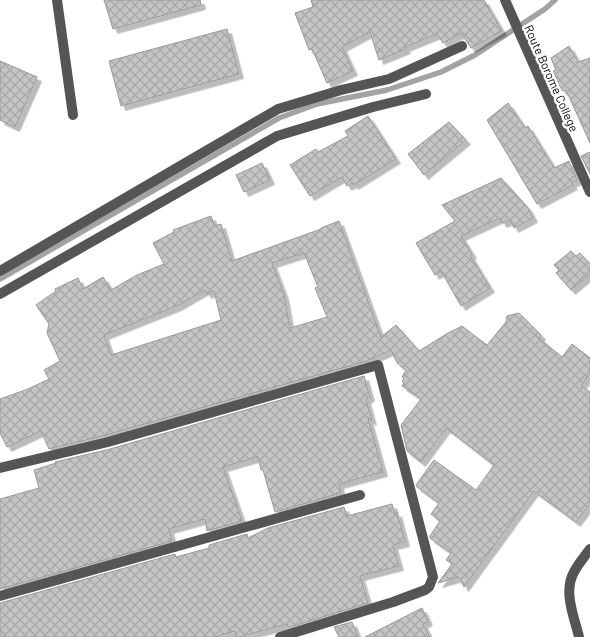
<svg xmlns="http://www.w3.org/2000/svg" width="590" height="637" font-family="Barlow,sans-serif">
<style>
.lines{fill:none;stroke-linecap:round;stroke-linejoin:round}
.stream{stroke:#a3a3a3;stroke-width:5.5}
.building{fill:url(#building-cross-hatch);stroke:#999;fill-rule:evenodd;filter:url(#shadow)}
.service{stroke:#555;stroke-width:10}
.minor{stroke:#555;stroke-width:10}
.labels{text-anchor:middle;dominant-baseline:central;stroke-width:5;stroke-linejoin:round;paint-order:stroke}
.street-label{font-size:12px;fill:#000;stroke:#fff}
</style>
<defs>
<pattern id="building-cross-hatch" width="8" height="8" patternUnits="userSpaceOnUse" patternTransform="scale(1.25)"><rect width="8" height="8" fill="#c4c4c4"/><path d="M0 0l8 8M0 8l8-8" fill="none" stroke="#a7a7a7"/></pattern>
<filter id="shadow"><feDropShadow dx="4.5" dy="4.5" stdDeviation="0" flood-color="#0004"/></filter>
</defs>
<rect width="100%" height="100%" fill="#fff"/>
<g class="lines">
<path class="stream" d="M0,279L279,118L317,104L387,90L441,72L475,55L545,9L555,0"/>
</g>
<g class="building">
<path d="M104,0H200L201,5L113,29Z"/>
<path d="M311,0H484L502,31L471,48L461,33L443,43L437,34L405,47L406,49L379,60L370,32L342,47L353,71L327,83L312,49L309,50L295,13L313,7Z"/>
<path d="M227,29L239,74L121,106L109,61Z"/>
<path d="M569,46L578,62L590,58V143L566,90L562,91L553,71L556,70L551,58Z"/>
<path d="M0,61L37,77L15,127L0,120Z"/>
<path d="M508,103L525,128L528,126L554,168L569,161L577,180L571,183L573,185L537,204L487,120Z"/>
<path d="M368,116L396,159L354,185L353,183L347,186L342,177L310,196L290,165L316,149L318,152L348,136L345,131Z"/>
<path d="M449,122L466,140L424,175L408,154Z"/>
<path d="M590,152V174L581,156Z"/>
<path d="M262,163L270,180L244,192L236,175Z"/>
<path d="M501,178L528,208L533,218L514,228L510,220L502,223L500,218L461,236L472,254L470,255L490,288L461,306L441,271L435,275L416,243L455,221L442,205Z"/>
<path d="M211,216L215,226L221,224L232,261L321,229V228L339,221L381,337L396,325L419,351L448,333L462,326L487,345L506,322L507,316L519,313L541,335L539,338L562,357L572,344L590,358V373L581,386L590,392V503L576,522L534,491L464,587L459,577L438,583L452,564L446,560L451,553L430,538V536L440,521L431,514L439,503L417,487L416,485L434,460L476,490L494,465L446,428L421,462L407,451L401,425L421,399L402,386L404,383L402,381L404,379L402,377L406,370L397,363L391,350L367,361L106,435L49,449L41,431L7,447L0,433V399L28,389L49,379L44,370L60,361L47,333L49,324L36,305L56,291L55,289L78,278L83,289L103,277L111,290L137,275L164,264L153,243L174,232L173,230ZM304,253L318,287L315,288L327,317L290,328L284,295L272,263ZM205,290L207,294L214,291L221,320L111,355L104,335L177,306Z"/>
<path d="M571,251L576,256L580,253L590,264V274L571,290L556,273L559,270L554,265Z"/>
<path d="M364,376L370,397L366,399L372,421L368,418L383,472L339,484L341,493L275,512L263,470H261L258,457L223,467L242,521L207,531L205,519L169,529L172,541L0,589V499L39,488L34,470L56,463L55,462L110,449Z"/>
<path d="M392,504L395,514L397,512L405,542L393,545L399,566L360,576L368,603L290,627H288L287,624L239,637H236L235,631L215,637H0V603L175,554L176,557L209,548V545L247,534L248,538L268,528L344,507L347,516Z"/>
<path d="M422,608L428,621L423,624L430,637H365Z"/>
<path d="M352,622L358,637H339L334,627Z"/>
</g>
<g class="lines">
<path class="service" d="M57,0L73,115"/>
<g class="minor">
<path d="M505,0L590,192"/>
<path d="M0,271L278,109L341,90L389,79L462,46"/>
<path d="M0,294L277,136L373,107L426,94"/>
<path d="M0,468L108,442L378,365L433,577L429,587L425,590L393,602L280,637"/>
<path d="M0,596L360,495"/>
<path d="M579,637C574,616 563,592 574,572C578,564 585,556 590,549"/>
</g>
</g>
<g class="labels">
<g class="street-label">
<text transform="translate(552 78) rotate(66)">Route Borome College</text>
</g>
</g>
</svg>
